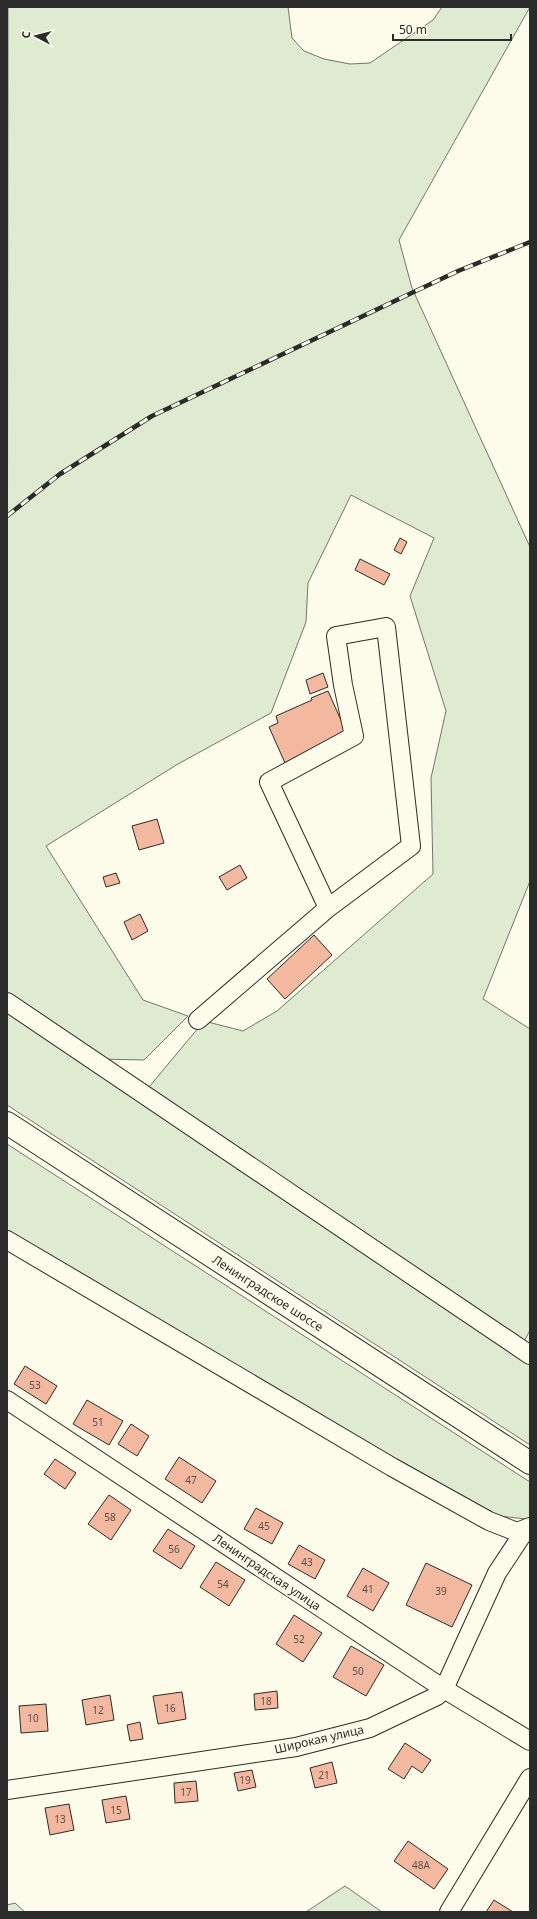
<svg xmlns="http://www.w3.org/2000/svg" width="537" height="1919" font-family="'Noto Sans',sans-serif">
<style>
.green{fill:#deebd1;stroke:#74746e}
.building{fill:#f2b8a0;stroke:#2b2b2b}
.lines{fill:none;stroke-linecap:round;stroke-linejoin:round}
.minor-casing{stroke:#2b2b2b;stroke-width:20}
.highway-casing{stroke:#2b2b2b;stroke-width:24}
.minor{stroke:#fdfbea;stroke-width:18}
.highway{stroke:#fdfbea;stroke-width:22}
.rail-casing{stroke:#2b2b2b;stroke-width:4.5}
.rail{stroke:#fdfbea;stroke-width:3;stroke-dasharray:9;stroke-linecap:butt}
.labels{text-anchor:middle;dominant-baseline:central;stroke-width:3;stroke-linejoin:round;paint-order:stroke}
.number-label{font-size:10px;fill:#5d4e48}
.street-label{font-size:12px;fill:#2b2b2b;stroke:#fdfbea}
</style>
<rect width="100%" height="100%" fill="#fdfbea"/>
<g class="green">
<path d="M8,7H288L292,38L304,51L324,59L350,64L370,63L433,20L442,7H530L399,240L412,288L530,547V881L483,999L530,1029V1330L524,1342L149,1087L204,1021L243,1031L277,1011L433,874L431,778L446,711L410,596L434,538L351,495L308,583L306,622L271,713L178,764L46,846L143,1000L188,1016L144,1060L97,1059L7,993Z"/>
<path d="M7,1012L530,1364V1445L7,1105Z"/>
<path d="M7,1144L530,1482V1518L526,1519L490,1515L7,1232Z"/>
<path d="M345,1886L382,1912H306Z"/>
<path d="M15,1903L25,1912H7V1905Z"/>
</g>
<g class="building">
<path d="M400,538L407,542L401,554L394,550Z"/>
<path d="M360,559L390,574L384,585L355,570Z"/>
<path d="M323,673L328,687L310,694L306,680Z"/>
<path d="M328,691L348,736L285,763L269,727L278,723L276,716L312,700L311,698Z"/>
<path d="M157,819L164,843L139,850L132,826Z"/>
<path d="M240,865L247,878L227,890L219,877Z"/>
<path d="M116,873L120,883L106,887L103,877Z"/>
<path d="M140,914L148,931L132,940L124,922Z"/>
<path d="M314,935L332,955L285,999L267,979Z"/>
<path d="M25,1366L57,1386L46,1404L14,1384Z"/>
<path d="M87,1400L123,1421L109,1445L73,1424Z"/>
<path d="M131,1424L149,1436L137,1456L118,1444Z"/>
<path d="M179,1457L216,1481L202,1503L165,1479Z"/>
<path d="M55,1459L76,1473L65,1489L44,1474Z"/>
<path d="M109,1495L131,1510L111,1540L88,1524Z"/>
<path d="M256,1508L283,1523L272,1544L244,1529Z"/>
<path d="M168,1529L195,1546L181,1569L153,1551Z"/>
<path d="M299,1545L325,1560L315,1579L288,1564Z"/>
<path d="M216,1562L245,1580L229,1606L200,1587Z"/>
<path d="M426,1563L472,1585L452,1627L406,1605Z"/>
<path d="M363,1568L389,1583L373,1611L347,1596Z"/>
<path d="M294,1615L322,1633L303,1662L276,1644Z"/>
<path d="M351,1646L384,1665L366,1696L333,1677Z"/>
<path d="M277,1691L278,1708L255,1710L254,1694Z"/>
<path d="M182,1692L186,1719L158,1724L153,1696Z"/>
<path d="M110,1695L114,1720L86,1725L82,1700Z"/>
<path d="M46,1704L48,1731L21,1733L19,1706Z"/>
<path d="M140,1722L143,1739L130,1741L127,1725Z"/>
<path d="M405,1743L431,1760L422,1773L412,1766L404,1779L388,1769Z"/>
<path d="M332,1762L337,1783L315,1788L310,1768Z"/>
<path d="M252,1770L256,1787L238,1791L234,1773Z"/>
<path d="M196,1781L198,1801L175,1803L174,1783Z"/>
<path d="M126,1796L130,1819L106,1823L102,1800Z"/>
<path d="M69,1804L74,1830L50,1835L45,1808Z"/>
<path d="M408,1841L448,1869L434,1889L394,1861Z"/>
<path d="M494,1900L513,1912H486Z"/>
</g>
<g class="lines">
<defs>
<g id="minor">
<path d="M7,1002L530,1355"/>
<path d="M198,1020L328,908L411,846L386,627L336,636L343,685L354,736L269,782L328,908"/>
<path d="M7,1240L392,1467L489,1521L517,1532L530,1527"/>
<path d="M7,1400L444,1689L530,1741"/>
<path d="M7,1790L296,1747L370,1728L437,1696L444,1689L497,1573L526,1529"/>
<path d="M449,1912L530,1778"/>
</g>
<path id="highway" d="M7,1123L530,1463"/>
</defs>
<use href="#minor" class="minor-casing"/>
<use href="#highway" class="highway-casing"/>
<use href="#minor" class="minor"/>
<use href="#highway" class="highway"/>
<defs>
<path id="rail" d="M7,516L60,474L152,416L458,271L530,242"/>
</defs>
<use href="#rail" class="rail-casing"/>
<use href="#rail" class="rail"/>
</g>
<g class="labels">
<g class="number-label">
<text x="35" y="1385">53</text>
<text x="98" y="1422">51</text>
<text x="191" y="1480">47</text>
<text x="110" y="1517">58</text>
<text x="264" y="1526">45</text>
<text x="174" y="1549">56</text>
<text x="307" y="1562">43</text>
<text x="223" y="1584">54</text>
<text x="368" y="1589">41</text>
<text x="441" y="1591">39</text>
<text x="299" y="1639">52</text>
<text x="358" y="1671">50</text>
<text x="266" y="1701">18</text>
<text x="170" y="1708">16</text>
<text x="98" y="1710">12</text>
<text x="33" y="1718">10</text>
<text x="324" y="1775">21</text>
<text x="245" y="1780">19</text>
<text x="186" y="1792">17</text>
<text x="116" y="1810">15</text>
<text x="60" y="1819">13</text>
<text x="421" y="1865">48А</text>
</g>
<g class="street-label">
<text transform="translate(268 1293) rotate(33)">Ленинградское шоссе</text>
<text transform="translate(267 1572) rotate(34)">Ленинградская улица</text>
<text transform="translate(319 1739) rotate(-13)">Широкая улица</text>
</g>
</g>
<rect width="537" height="1919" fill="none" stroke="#2b2b2b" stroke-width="16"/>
<g transform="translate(36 36) rotate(277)" stroke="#fdfbea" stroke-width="3" paint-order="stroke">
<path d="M0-3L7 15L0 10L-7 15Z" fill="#2b2b2b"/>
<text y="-6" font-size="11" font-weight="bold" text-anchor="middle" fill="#2b2b2b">С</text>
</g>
<path d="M393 34v6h118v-6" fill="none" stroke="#2b2b2b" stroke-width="2"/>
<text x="399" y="34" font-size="12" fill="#2b2b2b" stroke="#fdfbea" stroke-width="3" paint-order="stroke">50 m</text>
</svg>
